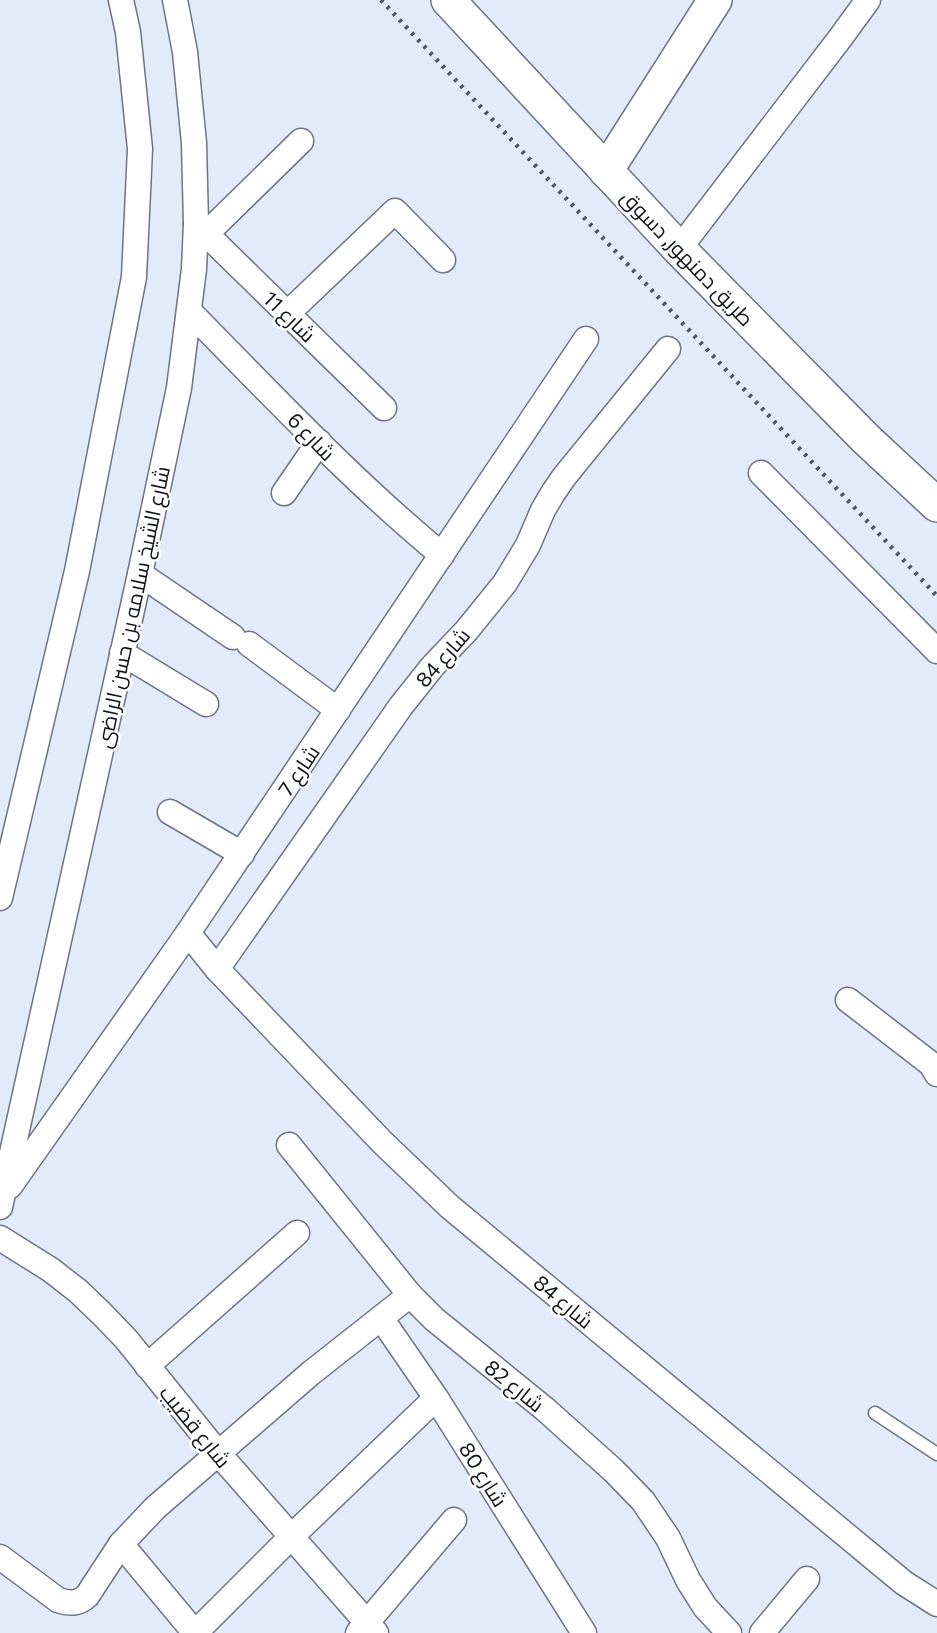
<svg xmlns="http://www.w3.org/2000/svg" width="937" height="1633" font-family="Commissioner,Cairo,sans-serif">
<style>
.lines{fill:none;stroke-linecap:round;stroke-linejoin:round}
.service-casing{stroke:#6c7583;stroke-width:15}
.minor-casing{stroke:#6c7583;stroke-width:27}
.primary-casing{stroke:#6c7583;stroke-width:36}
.trunk-casing{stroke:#6c7583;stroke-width:36}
.service{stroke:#fff;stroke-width:12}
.minor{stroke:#fff;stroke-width:24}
.primary{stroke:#fff;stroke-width:33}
.trunk{stroke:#fff;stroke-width:33}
.rail{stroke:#4f555e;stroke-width:4.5;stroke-dasharray:3 6;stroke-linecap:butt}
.labels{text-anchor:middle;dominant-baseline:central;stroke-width:5;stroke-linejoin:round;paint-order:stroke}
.street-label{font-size:21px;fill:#0f1218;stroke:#fff}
</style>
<rect width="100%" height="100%" fill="#e1ebfb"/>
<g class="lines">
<defs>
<path id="service" d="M875,1413L937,1454"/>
<g id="minor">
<path d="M196,224L384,408"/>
<path d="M206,234L301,141"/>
<path d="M679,249L841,37L868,0"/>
<path d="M189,311C271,394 351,480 442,555"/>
<path d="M288,313L395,211L443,260"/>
<path d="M761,473L937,651"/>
<path d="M284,493L319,442"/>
<path d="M140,574L233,637"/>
<path d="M249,644L338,710"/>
<path d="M122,653L206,704"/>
<path d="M170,812L242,854"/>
<path d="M0,898L77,571L134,277L140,149L128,32L121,0"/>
<path d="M188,933L217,969L382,1142L450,1207L881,1564L904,1583L937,1604"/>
<path d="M217,969L401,706L432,667L467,630L505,583L528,545L543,510L553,493L564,477L668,349"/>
<path d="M848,1000L931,1064L937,1074"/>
<path d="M289,1145L410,1295L434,1319L546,1410L614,1471L643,1501L668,1538L688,1580L705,1607L729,1633"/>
<path d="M10,1186L188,933L586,339"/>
<path d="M0,1207L140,574L179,388L194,269L196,224L194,143L185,52L175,0"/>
<path d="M0,1238L51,1270L78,1291L102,1314L126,1339L218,1453L376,1633"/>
<path d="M381,1318L436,1398L584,1633"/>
<path d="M147,1366L297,1233"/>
<path d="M121,1544L195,1633"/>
<path d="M0,1557L58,1600C70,1604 78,1604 87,1596L121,1544L155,1508L311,1373L410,1295"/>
<path d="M195,1633L291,1537L436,1398"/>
<path d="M358,1633L454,1520"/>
<path d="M762,1633L807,1579"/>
</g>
<path id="primary" d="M606,171L715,0"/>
<path id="trunk" d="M448,0L679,249L866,439L937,505"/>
</defs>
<use href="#service" class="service-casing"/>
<use href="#minor" class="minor-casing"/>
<use href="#primary" class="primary-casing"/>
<use href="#trunk" class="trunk-casing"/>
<use href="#service" class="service"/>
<use href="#minor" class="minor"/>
<use href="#primary" class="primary"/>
<use href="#trunk" class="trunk"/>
<path class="rail" d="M381,0L937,596"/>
</g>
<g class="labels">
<g class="street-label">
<text transform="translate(688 257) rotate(46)">طريق دمنهور, دسوق</text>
<text transform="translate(290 316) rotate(44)">شارع 11</text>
<text transform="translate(312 436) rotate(46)">شارع 6</text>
<text transform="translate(132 607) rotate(-78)">شارع الشيخ سلامه بن حسن الراضى</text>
<text transform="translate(442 657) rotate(-49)">شارع 84</text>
<text transform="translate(298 770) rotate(-56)">شارع 7</text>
<text transform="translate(564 1301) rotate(40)">شارع 84</text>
<text transform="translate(515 1385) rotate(39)">شارع 82</text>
<text transform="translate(196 1426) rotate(51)">شارع قضيب</text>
<text transform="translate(484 1474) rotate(58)">شارع 80</text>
</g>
</g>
</svg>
